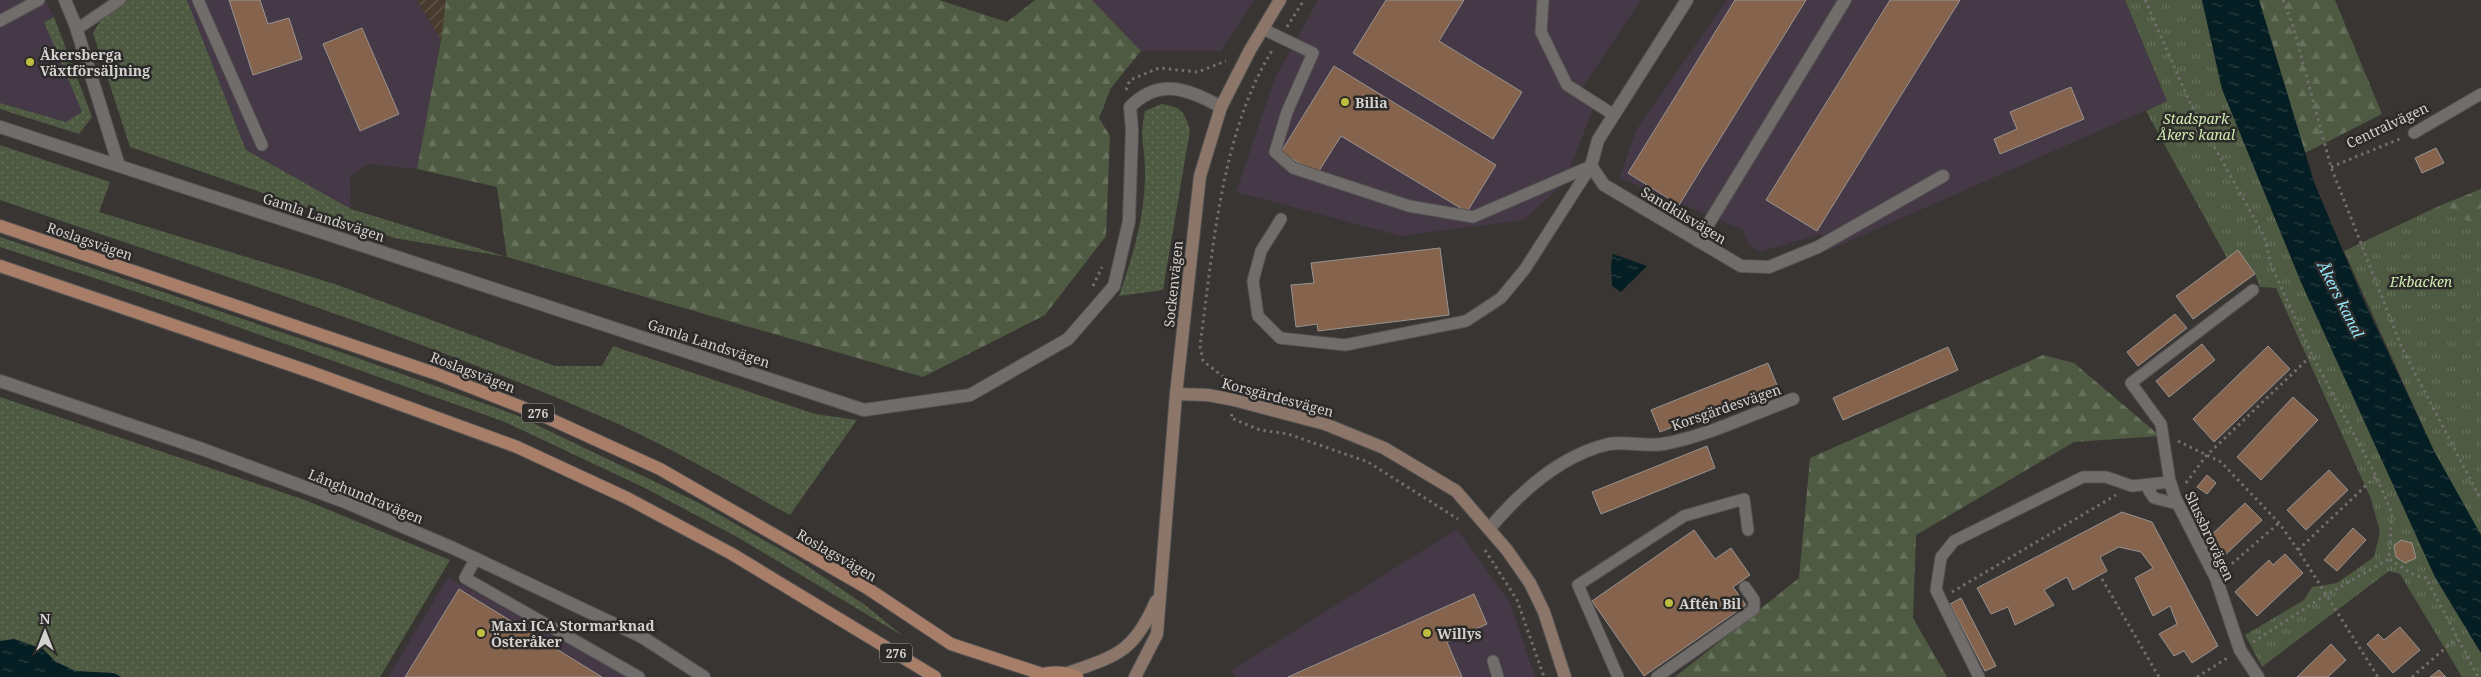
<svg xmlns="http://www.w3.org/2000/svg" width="2481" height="677" font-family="'Noto Serif',serif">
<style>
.commercial{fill:#453847}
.industrial{fill:url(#industrial-furrows)}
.grass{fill:url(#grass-dots)}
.forest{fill:url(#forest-firs)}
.park{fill:url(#park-tufts)}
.water{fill:url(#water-ripples)}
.building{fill:#85634c;stroke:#989492}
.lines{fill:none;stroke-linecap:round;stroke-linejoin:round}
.lane-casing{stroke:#555352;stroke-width:13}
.street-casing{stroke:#555352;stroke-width:14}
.secondary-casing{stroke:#555352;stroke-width:14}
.primary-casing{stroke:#555352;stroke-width:14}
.path{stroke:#726f6d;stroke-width:3;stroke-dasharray:2.5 4;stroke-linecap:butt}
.lane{stroke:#706d6b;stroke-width:11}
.street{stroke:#706d6b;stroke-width:12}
.secondary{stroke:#8c766a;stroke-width:12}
.primary{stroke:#a87e69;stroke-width:12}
.poi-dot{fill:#c0be40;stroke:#2d2b29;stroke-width:2}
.labels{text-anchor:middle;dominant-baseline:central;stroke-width:5;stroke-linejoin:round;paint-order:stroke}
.shield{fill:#2d2b29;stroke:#a2a09f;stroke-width:1}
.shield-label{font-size:12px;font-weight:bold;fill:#d4d2d1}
.poi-label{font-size:14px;font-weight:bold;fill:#d4d2d1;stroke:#2d2b29;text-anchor:start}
.park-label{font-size:14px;font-style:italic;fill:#d0edb0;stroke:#2d2b29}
.street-label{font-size:14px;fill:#d4d2d1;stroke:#2d2b29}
.water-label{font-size:15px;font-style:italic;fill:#94e8fd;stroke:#2d2b29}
</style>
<defs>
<pattern id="industrial-furrows" width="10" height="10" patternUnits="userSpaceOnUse" patternTransform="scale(1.25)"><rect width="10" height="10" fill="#483a2c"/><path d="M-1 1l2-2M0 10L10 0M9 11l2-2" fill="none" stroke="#62564a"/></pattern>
<pattern id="grass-dots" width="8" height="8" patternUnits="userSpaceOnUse" patternTransform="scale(1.25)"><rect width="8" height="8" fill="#4e5a41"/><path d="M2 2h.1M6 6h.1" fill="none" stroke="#67715b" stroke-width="1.8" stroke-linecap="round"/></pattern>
<pattern id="forest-firs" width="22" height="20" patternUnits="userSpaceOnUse" patternTransform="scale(1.25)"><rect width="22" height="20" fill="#4e5a41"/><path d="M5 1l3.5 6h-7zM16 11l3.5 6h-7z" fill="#67715b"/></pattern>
<pattern id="park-tufts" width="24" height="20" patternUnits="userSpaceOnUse" patternTransform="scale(1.25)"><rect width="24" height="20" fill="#4e5a41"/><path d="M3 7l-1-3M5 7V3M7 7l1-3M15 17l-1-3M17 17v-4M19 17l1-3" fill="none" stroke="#67715b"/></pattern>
<pattern id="water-ripples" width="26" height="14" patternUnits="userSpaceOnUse" patternTransform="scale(1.25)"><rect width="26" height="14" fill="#041e24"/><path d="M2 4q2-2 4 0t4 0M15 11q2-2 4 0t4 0" fill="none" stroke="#283e43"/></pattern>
</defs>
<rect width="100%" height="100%" fill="#383533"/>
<g class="commercial">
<path d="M0,0H45L54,17L44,22L82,112L66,122L0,103Z"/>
<path d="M187,0H417L441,40L417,169L368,164L350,176L351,209L246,150Z"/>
<path d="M1092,0H1254L1221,51H1141Z"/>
<path d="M1318,0H1641L1582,88L1596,102L1564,183L1524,220L1401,236L1236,192L1275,78Z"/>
<path d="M1727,0H2125L2167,101L1829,250L1822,234L1759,252L1748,244L1743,230L1620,178L1636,130Z"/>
<path d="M1457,529L1510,603L1535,677H1235L1232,670Z"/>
<path d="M448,577L629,677H388Z"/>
</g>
<path class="industrial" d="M417,0H446L441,40Z"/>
<g class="grass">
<path d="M126,0H187L246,150L351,209L507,257L394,238L130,147L93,33L108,8Z"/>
<path d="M54,17L92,117L79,134L0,109V103L66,122L82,112L44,22Z"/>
<path d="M1161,104C1182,107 1184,111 1190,130L1163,290L1119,296C1133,255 1145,217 1145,172C1145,147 1139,138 1145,111Z"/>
<path d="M0,145L110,182L99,212L335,284L555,366H602L613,346L815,414L857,420L790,515C727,481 665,444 600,416C405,332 201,269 0,200Z"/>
<path d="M0,237L349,355L516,415L699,503L797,559L865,605L903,636L739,538L645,488L505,422L176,305L0,247Z"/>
<path d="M0,397L305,500L450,560L380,677H0Z"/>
</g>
<g class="forest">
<path d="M446,0H939L1007,22L1035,0H1092L1141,51L1111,88L1099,118L1110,136L1106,236L1045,315L923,377L507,257L497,187L417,169L441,40Z"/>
<path d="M2259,0H2335L2382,114L2305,153Z"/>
<path d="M2481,189V334L2429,262L2439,206Z"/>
<path d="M2043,355L2074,363L2160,436L2074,442L1916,535L1913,618L1947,677H1675L1799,578L1810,458Z"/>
</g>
<g class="park">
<path d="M2125,0H2202L2222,89L2301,282L2435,577L2481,653V677H2462L2400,574L2389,571L2262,667L2245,635L2304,600L2312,587L2337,583L2374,557L2380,532L2371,499L2276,288L2260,287L2255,274L2238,250L2227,258L2146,111L2167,101Z"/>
<path d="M2439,206L2481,228V539L2434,451L2344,251Z"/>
</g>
<g class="water">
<path d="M2202,0H2259L2314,182L2364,301L2434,451L2481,535V653L2435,577L2301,282L2222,89Z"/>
<path d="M1613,254L1647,266L1621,292L1612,286L1611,265Z"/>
<path d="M14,639L43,649L56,662L76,671L114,673L121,677H0V641Z"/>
</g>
<g class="building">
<path d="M229,0H260L268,24L289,18L302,59L253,75Z"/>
<path d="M1386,0H1464L1439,41L1522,92L1493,139L1353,53Z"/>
<path d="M1735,0H1806L1679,205L1628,173Z"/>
<path d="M1890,0H1960L1817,231L1766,200Z"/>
<path d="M362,28L399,114L360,131L323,44Z"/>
<path d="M1334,66L1496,165L1467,212L1341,136L1317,174L1281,152Z"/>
<path d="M2071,87L2084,119L2000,154L1994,139L2017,129L2010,112Z"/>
<path d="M2436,148L2444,163L2422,173L2415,158Z"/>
<path d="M1440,248L1449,315L1318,331L1317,324L1296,327L1291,285L1314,283L1311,263Z"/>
<path d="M2238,250L2255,274L2193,319L2176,296Z"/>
<path d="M2175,314L2187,328L2138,366L2127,352Z"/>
<path d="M2202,344L2215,360L2169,397L2156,381Z"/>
<path d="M2268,346L2290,369L2214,442L2193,419Z"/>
<path d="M1948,347L1958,370L1843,420L1833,398Z"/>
<path d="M1768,363L1777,385L1660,432L1651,410Z"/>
<path d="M2293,397L2318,420L2261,480L2237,457Z"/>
<path d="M1707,446L1715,468L1601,514L1592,492Z"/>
<path d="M2329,470L2348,490L2306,530L2287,510Z"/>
<path d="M2207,475L2216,483L2207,494L2197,487Z"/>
<path d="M2245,503L2262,520L2222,558L2205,541Z"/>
<path d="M2122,512L2152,522L2218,646L2192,663L2184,651L2174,656L2159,634L2177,624L2170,606L2153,616L2135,578L2153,568L2141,552L2119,547L2100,557L2107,571L2073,590L2067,577L2044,590L2054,605L2015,625L2008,607L1991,614L1977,588Z"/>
<path d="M2353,528L2366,540L2337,571L2324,560Z"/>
<path d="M1694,530L1715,559L1731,548L1750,575L1733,587L1746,605L1644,676L1592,601Z"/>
<path d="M2401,540L2412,543L2416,558L2405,563L2396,557L2394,546Z"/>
<path d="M2285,554L2303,573L2257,616L2235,592L2269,560L2273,565Z"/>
<path d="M459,589L602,677H405Z"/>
<path d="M1474,594L1487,624L1447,642L1462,677H1288Z"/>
<path d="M1961,598L1996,666L1985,671L1950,604Z"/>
<path d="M2400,627L2420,650L2393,673L2367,644L2378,634L2384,640Z"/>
<path d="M2331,644L2346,660L2328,677H2297Z"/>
<path d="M2439,670L2446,677H2430Z"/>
</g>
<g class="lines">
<defs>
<g id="lane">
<path d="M198,0L262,145"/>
<path d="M1543,0L1541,32L1567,85L1614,115"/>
<path d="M0,21L39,0"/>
<path d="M77,29L120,0"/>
<path d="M1263,29L1313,53L1287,112L1275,152L1293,168L1409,206L1473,217L1591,166"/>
<path d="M2414,133L2481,94"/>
<path d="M1281,219L1261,251L1253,281L1258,316L1280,338L1345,345L1466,321L1501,298L1525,269L1591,166"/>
<path d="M2153,484L2149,491L2154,498L2178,504"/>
<path d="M476,558L465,578L639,677"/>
<path d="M1493,661L1498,677"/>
<path d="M1618,677L1578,585L1684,516L1744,499L1748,530"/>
<path d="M1657,677L1754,609V600L1745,587"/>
<path d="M1979,677L1936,590L1941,557L1954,541L2083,477H2106L2132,486L2170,482L2161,424L2131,383L2253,290"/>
</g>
<g id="street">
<path d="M65,0L75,24L119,166"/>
<path d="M1687,0L1598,140L1591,166L1604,185L1741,266L1769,267L1818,247L1943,176"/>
<path d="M0,127L864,410L970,395L1068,339L1114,286L1129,221L1132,130L1130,107C1159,77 1189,89 1221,107"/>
<path d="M1698,241L1845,0"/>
<path d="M0,381L202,449L345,502L453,548L642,637L704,677"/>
<path d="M2170,482L2175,498L2216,578L2240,650L2258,677"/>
<path d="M1489,529C1520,492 1561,455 1609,444C1627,441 1645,447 1663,444C1705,437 1752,414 1793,399"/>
</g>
<g id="secondary">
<path d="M1176,394L1208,395L1234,400L1325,424L1384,448L1456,491L1507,550L1530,583L1544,612L1565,677"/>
<path d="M1068,673C1118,655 1134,652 1156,601"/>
<path d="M1135,677L1157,634L1176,394L1200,176L1221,107L1250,50L1280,0"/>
</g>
<g id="primary">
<path d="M0,226L437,374L537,413L660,469L867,588L951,644L1042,674"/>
<path d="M0,266L311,372L517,447L627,498L732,554L935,677"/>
<path d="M1036,676C1050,671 1063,671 1077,677"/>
</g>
</defs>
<use href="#lane" class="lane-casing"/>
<use href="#street" class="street-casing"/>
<use href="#secondary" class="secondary-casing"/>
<use href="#primary" class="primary-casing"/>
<g class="path">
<path d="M2145,0L2191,105L2264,236L2271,265L2312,355L2376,476L2392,513L2389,559L2414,575L2426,578L2478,677"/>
<path d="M2283,0L2293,26L2331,167L2402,348L2481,500"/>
<path d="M1287,27L1304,0"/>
<path d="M1126,90L1130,80L1159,68L1198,72L1226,61"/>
<path d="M2331,167L2402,138"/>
<path d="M1093,286L1102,267"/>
<path d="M1234,385L1203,361L1200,346C1213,250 1221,132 1273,49"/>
<path d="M1232,414L1231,418L1260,430L1288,434L1368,462L1458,519"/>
<path d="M2178,441L2221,462L2279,523L2298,550L2378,677"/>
<path d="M2186,483L2206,456L2312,355"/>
<path d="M1485,550L1517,600L1544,677"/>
<path d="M2298,550L2376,476"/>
<path d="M2227,568L2279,523"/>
<path d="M2102,579L2159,677"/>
<path d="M1952,592L2116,495"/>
<path d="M2253,642L2326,595L2389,559"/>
<path d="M2197,677L2229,657"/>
<path d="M2412,677L2457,638"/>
</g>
<use href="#lane" class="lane"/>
<use href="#street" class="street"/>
<use href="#secondary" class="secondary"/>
<use href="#primary" class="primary"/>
</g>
<g class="poi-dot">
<circle cx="30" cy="62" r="5"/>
<circle cx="1345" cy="102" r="5"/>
<circle cx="1669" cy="603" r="5"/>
<circle cx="481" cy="633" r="5"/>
<circle cx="1427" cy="633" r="5"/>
</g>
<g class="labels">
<g class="shield">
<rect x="522" y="403.5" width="32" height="19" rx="4"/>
<rect x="880" y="643.5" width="32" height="19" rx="4"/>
</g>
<g class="shield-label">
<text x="538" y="413">276</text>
<text x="896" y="653">276</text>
</g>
<g class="poi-label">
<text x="40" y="54">Åkersberga<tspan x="40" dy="16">Växtförsäljning</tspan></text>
<text x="1355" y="102">Bilia</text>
<text x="1679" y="603">Aftén Bil</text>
<text x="491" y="625">Maxi ICA Stormarknad<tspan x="491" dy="16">Österåker</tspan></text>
<text x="1437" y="633">Willys</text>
</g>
<g class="park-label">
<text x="2196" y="118">Stadspark<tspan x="2196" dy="16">Åkers kanal</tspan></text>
<text x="2421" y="281">Ekbacken</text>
</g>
<g class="street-label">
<text transform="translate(2387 125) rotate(-25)">Centralvägen</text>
<text transform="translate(1684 215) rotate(31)">Sandkilsvägen</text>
<text transform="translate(324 217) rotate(18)">Gamla Landsvägen</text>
<text transform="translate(90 241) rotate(19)">Roslagsvägen</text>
<text transform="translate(1173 284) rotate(-84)">Sockenvägen</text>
<text transform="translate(709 343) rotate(18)">Gamla Landsvägen</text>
<text transform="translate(473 372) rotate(21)">Roslagsvägen</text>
<text transform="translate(1278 397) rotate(15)">Korsgärdesvägen</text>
<text transform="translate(1726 407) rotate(-19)">Korsgärdesvägen</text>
<text transform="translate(366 496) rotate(22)">Långhundravägen</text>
<text transform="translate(2210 536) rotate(65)">Slussbrovägen</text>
<text transform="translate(837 555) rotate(30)">Roslagsvägen</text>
</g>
<g class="water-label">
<text transform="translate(2341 299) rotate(63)">Åkers kanal</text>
</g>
</g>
<g transform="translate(45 632)" stroke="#2d2b29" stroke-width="4" paint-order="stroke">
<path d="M0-4L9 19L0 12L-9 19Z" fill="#d4d2d1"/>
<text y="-8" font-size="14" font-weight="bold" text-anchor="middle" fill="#d4d2d1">N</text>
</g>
</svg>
